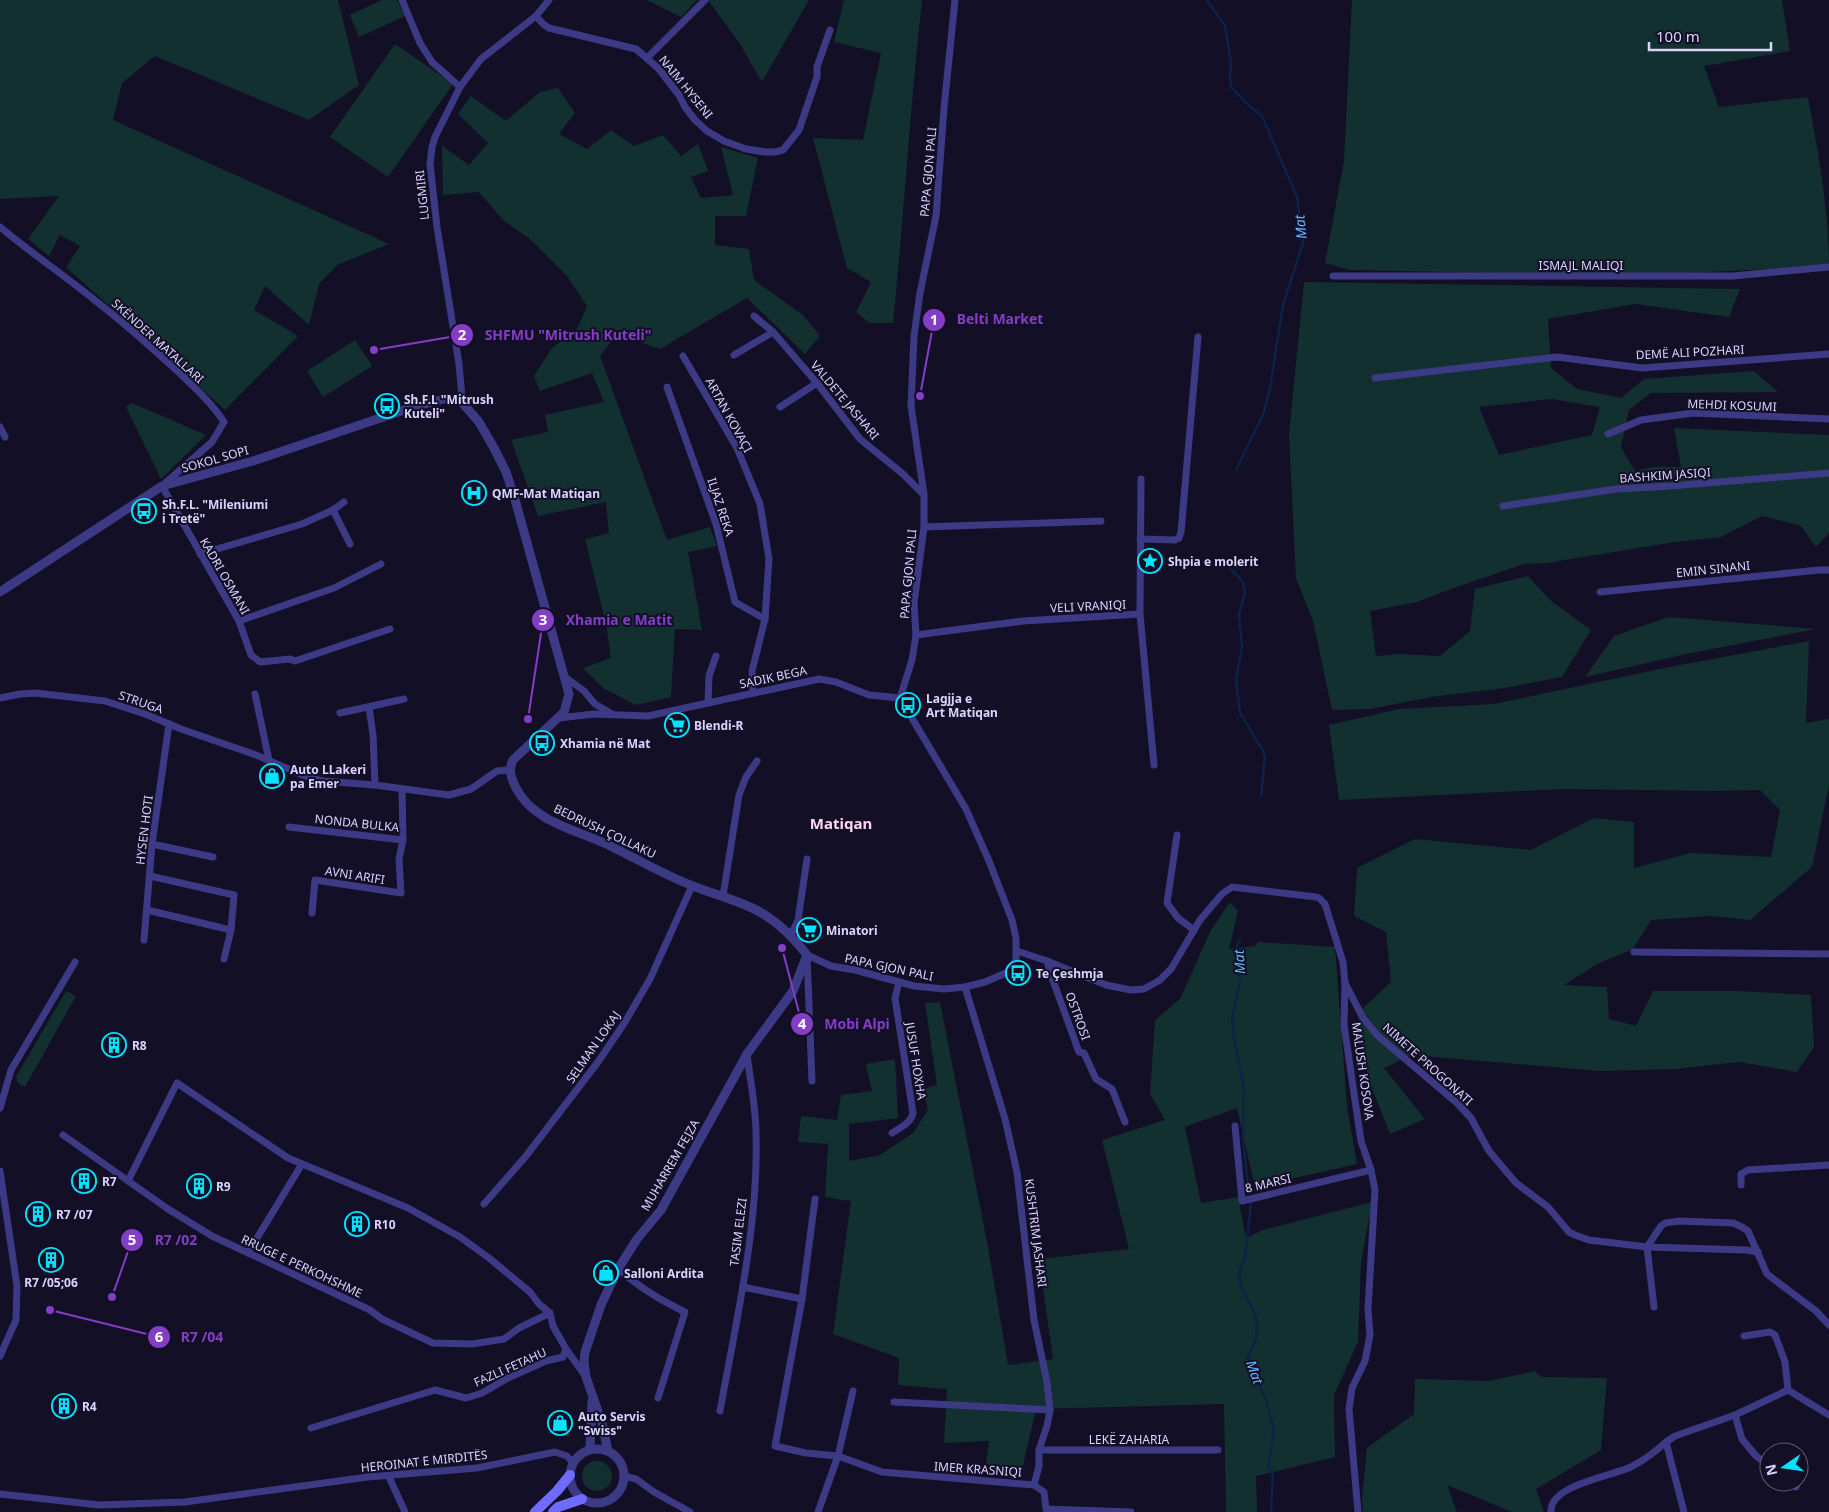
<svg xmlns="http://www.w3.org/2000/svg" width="1829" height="1512" font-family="'Noto Sans',sans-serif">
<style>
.green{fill:#12302f;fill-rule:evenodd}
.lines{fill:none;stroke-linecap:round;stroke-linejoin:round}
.stream{stroke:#0c2248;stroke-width:2.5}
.minor{stroke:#3d3a85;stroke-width:7}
.tertiary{stroke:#3d3a85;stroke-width:9}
.secondary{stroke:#6f6bff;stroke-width:10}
.labels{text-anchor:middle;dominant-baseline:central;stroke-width:4;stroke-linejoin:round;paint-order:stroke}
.street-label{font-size:12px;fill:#d9d4ff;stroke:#130f26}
.poi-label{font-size:12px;font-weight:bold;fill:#d9d4ff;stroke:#130f26;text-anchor:start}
.water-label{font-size:14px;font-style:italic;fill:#62b6ff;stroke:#130f26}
.quarter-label{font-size:15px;font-weight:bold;fill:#ffd6f0;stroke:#130f26}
.leader{fill:none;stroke:#843dc5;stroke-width:2}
.callout-dot{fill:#843dc5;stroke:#130f26;stroke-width:2}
.mark-label{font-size:15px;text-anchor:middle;font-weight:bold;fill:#fff}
.callout-label{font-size:14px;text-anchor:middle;font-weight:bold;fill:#843dc5;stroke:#130f26;stroke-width:4;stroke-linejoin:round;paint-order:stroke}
</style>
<rect width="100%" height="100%" fill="#130f26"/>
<g class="green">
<path d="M0,0H338L359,85L309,120L155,56L122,83L113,120L389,244L337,265L319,284L309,325L265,286L254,310L298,336L225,410L66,267L80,246L60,235L49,256L28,239L59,196L0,199Z"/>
<path d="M382,0H397L405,16L359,37L350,15Z"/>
<path d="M647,0H697L681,17Z"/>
<path d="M708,0H809L762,82L740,44Z"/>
<path d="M844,0H922C910,108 904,216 893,323H869L856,312L871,282L847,268L813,138L863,140L881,53L834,42Z"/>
<path d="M1352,0H1782L1790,51L1704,66L1719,107L1808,97C1818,153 1829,209 1829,266L1624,276L1350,270L1325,263L1344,161Z"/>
<path d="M395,44L453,84L388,177L330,137Z"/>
<path d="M558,88L575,113L559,134L587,149L611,130L634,146L663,135L681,156L698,144L708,171L691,177L701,198L733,195L721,147L758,158L746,216H715V245L749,249L754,280L803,315L820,336L805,354L747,298L660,349L617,334L600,356L667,540L710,527L717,546L688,552L702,630L675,629L671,697L636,705L603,688L583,668L611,658L606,624L585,539L609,533L606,502L538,516L511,440L548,432L545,415L604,402L592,373L540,391L534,376L552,348L577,329L587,306L567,276L530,239L504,221L479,192L443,195L442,146L469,165L488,143L458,114L471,96L506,121L540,92Z"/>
<path d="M1304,282L1740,289L1729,317L1635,304L1548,319L1551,368L1577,389L1621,398L1644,379L1754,371L1778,392L1651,393L1629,410L1621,447L1635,471L1653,467H1681L1674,428L1829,435V533L1816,547L1801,526L1762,516L1721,537L1669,543L1547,563L1524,564L1451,589L1417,602L1370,611L1376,656L1399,654L1440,656L1470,631L1475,589L1528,576L1550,600L1591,630L1562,677L1505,688L1431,697L1370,709L1332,710L1313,621L1296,578L1289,434ZM1552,399L1600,407L1592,435L1499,455L1479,407Z"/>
<path d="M355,340L372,366L323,397L307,371Z"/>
<path d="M132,403L206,435L161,479L126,407Z"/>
<path d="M1668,617L1816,629L1691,653L1585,677L1614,636Z"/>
<path d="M1809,641L1806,723L1829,719V785L1812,867L1750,920L1711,916L1651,920L1633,949L1597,964L1564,985L1607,987L1609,1019L1636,1026L1653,991H1738L1811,995L1814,1047L1797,1072L1739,1062L1675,1069L1600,1071L1412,1055L1384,1068L1425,1119L1390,1134L1367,1076L1358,1013L1391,982L1386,932L1354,916L1357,868L1415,839L1531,850L1594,818L1634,822V868L1691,853L1771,857L1780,810L1760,790L1712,791L1563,789L1339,800L1329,725L1399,709L1494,704L1669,667Z"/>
<path d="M1230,902L1238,911L1229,949L1255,946L1258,942L1335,947L1347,1106L1357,1164L1255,1187L1237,1108L1185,1127L1201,1203L1238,1197L1246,1238L1263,1230L1372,1202L1361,1262L1358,1342L1334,1395L1335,1457L1256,1476L1257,1512H1226L1224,1404L1036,1409L1022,1470L986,1464L989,1441L944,1443L947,1389L898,1385L899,1358L833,1334L851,1201L825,1197L828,1144L798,1142L801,1116L837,1120L841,1095L872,1091L866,1064L895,1059L898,1118L849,1124V1161L880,1155L913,1133L928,1110L923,1089L937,1085L925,1003L940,1002L988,1247L1008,1365L1053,1359L1039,1259L1129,1249L1102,1140L1165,1120L1150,1094L1155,1020L1180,999L1211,930Z"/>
<path d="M66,991L76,996L25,1087L18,1083L16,1077Z"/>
<path d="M1535,1371L1542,1377L1607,1378L1601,1450L1536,1489L1544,1512H1512L1447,1485L1457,1512H1363L1362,1498L1367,1448L1414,1414L1415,1379L1489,1381Z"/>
<circle cx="597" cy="1476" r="15"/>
</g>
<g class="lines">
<g class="stream">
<path d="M1207,0L1225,26L1231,63L1230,76L1231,87L1244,101L1262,116L1297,197L1303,243L1283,305L1270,388L1263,415L1236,470"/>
<path d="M1229,567L1243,582L1245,592L1239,614L1242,647L1236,680L1240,713L1262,749L1265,757L1261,796"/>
<path d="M1240,939L1236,948V958L1241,969L1240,981L1232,1019L1234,1039L1244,1088L1243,1140L1249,1193"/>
<path d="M1251,1204L1245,1257L1239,1273L1240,1285L1255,1314L1257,1327L1256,1339L1248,1356L1250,1366L1266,1400L1273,1426V1438L1268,1468L1273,1471L1271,1512"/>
</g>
<g class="minor">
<path d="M402,0L420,43L432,62L460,87"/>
<path d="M536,16L543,24L549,28L636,49L658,68L679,95L685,107L695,120L707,131L724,141L746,149L765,152H775L783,150L799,130L817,77V67L830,30"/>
<path d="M647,58L705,0"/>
<path d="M0,227C31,253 65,276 97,302C124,323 150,346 175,369C193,386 211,402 224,422L212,442L162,486L239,621L251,655L260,662L290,659L295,661L390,629"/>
<path d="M1333,276H1733L1829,267"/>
<path d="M754,316L773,332L817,383L860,439L903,474L923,494"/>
<path d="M734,355L773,332"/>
<path d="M683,356L737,448L760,504L769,559L765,619L752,671L753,693"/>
<path d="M1375,378L1557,357L1642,368L1829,354"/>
<path d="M667,387L716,524L735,602L765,619"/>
<path d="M459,399L462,397L459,364L437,227L430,164L432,147L435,137L460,87L481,59L536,16L549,0"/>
<path d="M780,407L817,383"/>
<path d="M0,427L5,437"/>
<path d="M1608,434L1641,420L1693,413L1829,419"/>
<path d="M1141,479L1140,614L1154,765"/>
<path d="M1503,506L1616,489L1670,486L1829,473"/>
<path d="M333,510L350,544"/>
<path d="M924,527L1101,521"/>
<path d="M1140,539L1175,540L1179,538L1181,532L1198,337"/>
<path d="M200,554L302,524L333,510L344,502"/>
<path d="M1600,592L1819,570H1829"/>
<path d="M239,621L334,588L381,564"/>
<path d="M916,635L1023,621L1140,614"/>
<path d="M565,677L584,691L595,704L612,714"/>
<path d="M255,694L269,760"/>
<path d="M0,698L20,694L35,693L105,701L145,714L181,729L256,755L305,776L323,781L375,785L449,795L471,789L497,771L510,770"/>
<path d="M708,703L709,676L716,656"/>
<path d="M369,707L373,735L375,785"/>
<path d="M340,713L404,699"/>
<path d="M559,718L594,714L648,716L819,679L836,682L869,695L900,698"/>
<path d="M289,827L403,840"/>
<path d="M1177,835L1167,903L1178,918L1194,930"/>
<path d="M152,844L213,857"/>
<path d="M150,876L234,895L231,930L224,959"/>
<path d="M723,896L739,795L746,777L757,761"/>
<path d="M147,910L231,930"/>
<path d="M312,913L315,880L401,893L399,859L403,840L402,789"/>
<path d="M791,935L798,920L807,859"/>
<path d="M144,940L152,844L169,724"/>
<path d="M1017,951L1047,961L1106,985L1131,990L1144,989L1160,980L1171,969L1200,920L1222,894L1232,887L1316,897L1319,898L1325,904L1343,962L1345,983L1344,1025L1361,1141L1371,1170L1375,1190L1368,1309L1370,1335L1365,1361L1352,1388L1349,1409L1358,1512"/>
<path d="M1634,952L1829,954"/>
<path d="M1047,961L1051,975L1079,1052L1084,1053L1096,1079L1112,1089L1125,1122"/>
<path d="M1345,983L1363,1018L1377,1035L1457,1103L1471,1118L1489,1151L1516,1183L1548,1207L1569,1232L1575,1235L1589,1240L1647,1247L1746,1250L1758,1252"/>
<path d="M965,987L1005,1119L1017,1172L1034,1320L1047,1382L1050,1410L1047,1426L1039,1450V1466L1034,1485"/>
<path d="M812,1081L807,955L831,966L855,970L914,986L944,989L965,987L985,982L1008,972L1016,960V938L1012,920L989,861L966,809L900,698L912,660L916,635L914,603L924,527V494L911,406L914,336L920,293L936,216L944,108L955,0"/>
<path d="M0,1108L11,1070L75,962"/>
<path d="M1235,1126L1242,1201L1371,1170"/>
<path d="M892,1133C900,1128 911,1123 913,1113L895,998L899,982"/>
<path d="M63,1135L168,1209L212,1236L370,1310L382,1319L433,1343L472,1344L504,1339L519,1328L550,1313"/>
<path d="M0,1171L17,1286L16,1320L0,1356"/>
<path d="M128,1181L177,1083L288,1158L408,1208L460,1237L489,1258L530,1292L539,1304L550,1313L553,1326L566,1349"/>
<path d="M1741,1185V1174L1748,1170L1829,1165"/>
<path d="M815,1199L802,1299L775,1446L806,1453L838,1456L882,1472L1034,1485L1044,1492L1046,1509L1131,1512"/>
<path d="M484,1204L526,1156L598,1062L625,1022L650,979L692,886"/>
<path d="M248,1253L302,1164"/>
<path d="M618,1269C641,1288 658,1299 685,1312L658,1398"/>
<path d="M743,1287L802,1299"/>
<path d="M1654,1307L1647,1247L1661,1226L1665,1223L1680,1221L1733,1223L1742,1227L1748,1231L1767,1274L1816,1311L1829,1325"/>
<path d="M1744,1336L1770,1332L1775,1335L1785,1362L1788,1390"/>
<path d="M894,1402L1050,1410"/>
<path d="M720,1411C736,1322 759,1224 756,1133C756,1107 750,1080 747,1054"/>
<path d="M1735,1415L1742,1439L1756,1456L1769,1466"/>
<path d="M311,1428L435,1390L466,1398L482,1393L508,1378L546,1361L563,1357L566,1349L586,1377"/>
<path d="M1039,1450H1218"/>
<path d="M624,1476L636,1479L654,1492L690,1512"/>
<path d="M389,1477L405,1512"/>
<path d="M1790,1482L1796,1487"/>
<path d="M0,1494L99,1505L185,1502L368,1477L477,1468L555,1452L567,1456L573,1463"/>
<path d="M818,1512L838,1456L853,1391"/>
<path d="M1551,1512C1549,1485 1612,1476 1631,1467C1645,1460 1655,1452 1666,1442"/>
<path d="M1684,1512L1666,1442L1675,1436L1735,1415L1788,1390L1829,1415"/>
</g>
<g class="tertiary">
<path d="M0,592L162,486L253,461L413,407L448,398L459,399L479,422L494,448L506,472L514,496L569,694L564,712L513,760C508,770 511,778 516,788C533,821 573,829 604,843C634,857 662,874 693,886C715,895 739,900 760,912C779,923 794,938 807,955L793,991L747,1054L661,1210L637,1239L618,1269L601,1305L585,1352L584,1362L586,1377L602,1423L608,1451"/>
<circle cx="597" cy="1476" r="27"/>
<path d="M590,1449L592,1401"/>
</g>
<g class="secondary">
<path d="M535,1512L557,1491L570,1475"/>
<path d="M553,1512L558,1507L582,1499"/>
</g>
</g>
<defs>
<symbol id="bus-ring" viewBox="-11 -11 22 22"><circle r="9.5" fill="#130f26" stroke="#00e5ff" stroke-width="1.5"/><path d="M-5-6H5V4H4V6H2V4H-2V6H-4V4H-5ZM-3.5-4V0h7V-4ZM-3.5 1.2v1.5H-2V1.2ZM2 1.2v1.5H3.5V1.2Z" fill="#00e5ff"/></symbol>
<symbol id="hospital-ring" viewBox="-11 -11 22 22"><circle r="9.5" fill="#130f26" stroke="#00e5ff" stroke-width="1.5"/><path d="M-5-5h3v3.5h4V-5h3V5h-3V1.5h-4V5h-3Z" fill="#00e5ff"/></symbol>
<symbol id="sight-ring" viewBox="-11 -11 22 22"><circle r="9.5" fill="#130f26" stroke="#00e5ff" stroke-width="1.5"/><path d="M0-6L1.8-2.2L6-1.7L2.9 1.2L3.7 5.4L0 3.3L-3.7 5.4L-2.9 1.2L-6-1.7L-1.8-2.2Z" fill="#00e5ff"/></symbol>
<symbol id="supermarket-ring" viewBox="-11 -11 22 22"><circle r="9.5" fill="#130f26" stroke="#00e5ff" stroke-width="1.5"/><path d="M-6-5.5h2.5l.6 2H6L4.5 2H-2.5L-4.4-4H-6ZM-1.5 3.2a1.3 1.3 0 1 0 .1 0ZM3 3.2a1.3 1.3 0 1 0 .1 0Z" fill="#00e5ff"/></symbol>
<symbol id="shop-ring" viewBox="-11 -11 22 22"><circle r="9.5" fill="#130f26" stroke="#00e5ff" stroke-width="1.5"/><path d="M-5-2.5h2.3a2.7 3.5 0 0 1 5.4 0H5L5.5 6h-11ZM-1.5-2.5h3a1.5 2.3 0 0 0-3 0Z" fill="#00e5ff"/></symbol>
<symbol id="building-ring" viewBox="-11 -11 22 22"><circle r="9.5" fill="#130f26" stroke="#00e5ff" stroke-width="1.5"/><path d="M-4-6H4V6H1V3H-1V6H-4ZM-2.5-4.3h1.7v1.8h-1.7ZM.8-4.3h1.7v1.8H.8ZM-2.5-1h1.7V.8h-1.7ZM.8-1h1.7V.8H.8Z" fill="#00e5ff"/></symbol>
</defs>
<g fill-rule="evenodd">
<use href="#bus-ring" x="373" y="392" width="28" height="28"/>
<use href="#hospital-ring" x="460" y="479" width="28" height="28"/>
<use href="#bus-ring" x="130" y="497" width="28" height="28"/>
<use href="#sight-ring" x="1136" y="547" width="28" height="28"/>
<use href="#bus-ring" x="894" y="691" width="28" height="28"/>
<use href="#supermarket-ring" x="663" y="711" width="28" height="28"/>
<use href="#bus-ring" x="528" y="729" width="28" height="28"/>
<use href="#shop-ring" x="258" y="762" width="28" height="28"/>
<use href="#supermarket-ring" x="795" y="916" width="28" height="28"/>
<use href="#bus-ring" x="1004" y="959" width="28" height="28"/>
<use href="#building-ring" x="100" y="1031" width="28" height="28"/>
<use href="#building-ring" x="70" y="1167" width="28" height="28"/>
<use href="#building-ring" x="185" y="1172" width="28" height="28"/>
<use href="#building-ring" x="24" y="1200" width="28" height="28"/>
<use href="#building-ring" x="343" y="1210" width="28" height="28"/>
<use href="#building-ring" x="37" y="1246" width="28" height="28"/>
<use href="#shop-ring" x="592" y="1259" width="28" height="28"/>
<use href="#building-ring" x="50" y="1392" width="28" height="28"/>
<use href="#shop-ring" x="546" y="1409" width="28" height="28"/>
</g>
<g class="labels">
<g class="street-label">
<text transform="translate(686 87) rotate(51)">NAIM HYSENI</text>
<text transform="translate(928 172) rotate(-85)">PAPA GJON PALI</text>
<text transform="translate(422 195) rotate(-96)">LUGMIRI</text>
<text x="1581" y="265">ISMAJL MALIQI</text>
<text transform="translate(158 341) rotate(42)">SKËNDER MATALLARI</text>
<text transform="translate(1690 352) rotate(-3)">DEMË ALI POZHARI</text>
<text transform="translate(845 400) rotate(50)">VALDETE JASHARI</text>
<text transform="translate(1732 405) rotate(2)">MEHDI KOSUMI</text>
<text transform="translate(729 415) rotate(61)">ARTAN KOVAÇI</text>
<text transform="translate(215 459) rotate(-16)">SOKOL SOPI</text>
<text transform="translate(1665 475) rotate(-4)">BASHKIM JASIQI</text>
<text transform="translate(721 507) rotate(72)">ILJAZ REKA</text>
<text transform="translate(1713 569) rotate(-6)">EMIN SINANI</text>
<text transform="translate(908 574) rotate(-85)">PAPA GJON PALI</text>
<text transform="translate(225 576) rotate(60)">KADRI OSMANI</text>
<text transform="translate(1088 606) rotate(-3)">VELI VRANIQI</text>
<text transform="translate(773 677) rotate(-12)">SADIK BEGA</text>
<text transform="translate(141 702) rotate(19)">STRUGA</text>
<text transform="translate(357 823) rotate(6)">NONDA BULKA</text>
<text transform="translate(144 830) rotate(-83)">HYSEN HOTI</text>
<text transform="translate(605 831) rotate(25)">BEDRUSH ÇOLLAKU</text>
<text transform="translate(355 875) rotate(9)">AVNI ARIFI</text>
<text transform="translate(889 967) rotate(12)">PAPA GJON PALI</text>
<text transform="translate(1078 1016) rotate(70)">OSTROSI</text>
<text transform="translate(593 1047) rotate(-55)">SELMAN LOKAJ</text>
<text transform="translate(916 1061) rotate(81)">JUSUF HOXHA</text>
<text transform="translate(1428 1064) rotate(42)">NIMETE PROGONATI</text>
<text transform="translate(1363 1071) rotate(82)">MALUSH KOSOVA</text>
<text transform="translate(670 1165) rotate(-60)">MUHARREM FEJZA</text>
<text transform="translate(1268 1183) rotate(-13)">8 MARSI</text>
<text transform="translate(738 1232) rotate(-83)">TASIM ELEZI</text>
<text transform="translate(1036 1233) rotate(83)">KUSHTRIM JASHARI</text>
<text transform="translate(302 1266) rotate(25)">RRUGE E PERKOHSHME</text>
<text transform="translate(510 1367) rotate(-24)">FAZLI FETAHU</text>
<text x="1129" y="1439">LEKË ZAHARIA</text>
<text transform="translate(424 1461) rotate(-6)">HEROINAT E MIRDITËS</text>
<text transform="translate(978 1469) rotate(4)">IMER KRASNIQI</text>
</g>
<g class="poi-label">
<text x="404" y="399">Sh.F.L "Mitrush<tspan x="404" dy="14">Kuteli"</tspan></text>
<text x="492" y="493">QMF-Mat Matiqan</text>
<text x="162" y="504">Sh.F.L. "Mileniumi<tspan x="162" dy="14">i Tretë"</tspan></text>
<text x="1168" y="561">Shpia e molerit</text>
<text x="926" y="698">Lagjja e<tspan x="926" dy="14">Art Matiqan</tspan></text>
<text x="694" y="725">Blendi-R</text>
<text x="560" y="743">Xhamia në Mat</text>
<text x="290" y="769">Auto LLakeri<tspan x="290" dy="14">pa Emer</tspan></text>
<text x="826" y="930">Minatori</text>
<text x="1036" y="973">Te Çeshmja</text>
<text x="132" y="1045">R8</text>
<text x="102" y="1181">R7</text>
<text x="216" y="1186">R9</text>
<text x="56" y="1214">R7 /07</text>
<text x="374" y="1224">R10</text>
<text x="624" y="1273">Salloni Ardita</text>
<text x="51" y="1282" text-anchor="middle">R7 /05;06</text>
<text x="82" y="1406">R4</text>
<text x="578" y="1416">Auto Servis<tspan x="578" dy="14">"Swiss"</tspan></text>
</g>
<g class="water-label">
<text transform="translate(1300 227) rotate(-96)">Mat</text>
<text transform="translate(1239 962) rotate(-94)">Mat</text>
<text transform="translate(1255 1372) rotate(70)">Mat</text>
</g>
<g class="quarter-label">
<text x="841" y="823">Matiqan</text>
</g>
</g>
<path class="leader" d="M920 396L934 320M374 350L462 335M528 719L543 620M782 948L802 1024M112 1297L132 1240M50 1310L159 1337"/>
<g class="callout-dot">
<circle cx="920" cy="396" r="5"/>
<circle cx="374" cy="350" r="5"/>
<circle cx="528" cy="719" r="5"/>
<circle cx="782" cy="948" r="5"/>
<circle cx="112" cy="1297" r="5"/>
<circle cx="50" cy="1310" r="5"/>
<circle cx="934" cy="320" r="12"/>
<circle cx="462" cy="335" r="12"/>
<circle cx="543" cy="620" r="12"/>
<circle cx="802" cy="1024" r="12"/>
<circle cx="132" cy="1240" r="12"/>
<circle cx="159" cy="1337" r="12"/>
</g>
<g class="mark-label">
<text x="934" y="325">1</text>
<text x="462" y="340">2</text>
<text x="543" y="625">3</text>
<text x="802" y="1029">4</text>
<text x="132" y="1245">5</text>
<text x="159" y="1342">6</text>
</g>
<g class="callout-label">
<text x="1000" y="324">Belti Market</text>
<text x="568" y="340">SHFMU "Mitrush Kuteli"</text>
<text x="619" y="625">Xhamia e Matit</text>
<text x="857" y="1029">Mobi Alpi</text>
<text x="176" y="1245">R7 /02</text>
<text x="202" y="1342">R7 /04</text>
</g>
<g transform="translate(1784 1467) rotate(257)"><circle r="24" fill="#130f26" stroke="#625e7d"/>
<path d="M0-4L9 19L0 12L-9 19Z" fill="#00e5ff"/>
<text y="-8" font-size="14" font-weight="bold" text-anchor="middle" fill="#d9d4ff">N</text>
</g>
<path d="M1649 42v8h122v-8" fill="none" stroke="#d9d4ff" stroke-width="2.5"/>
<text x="1656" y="42" font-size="15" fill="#d9d4ff" stroke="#130f26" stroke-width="4" paint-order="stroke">100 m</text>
</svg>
